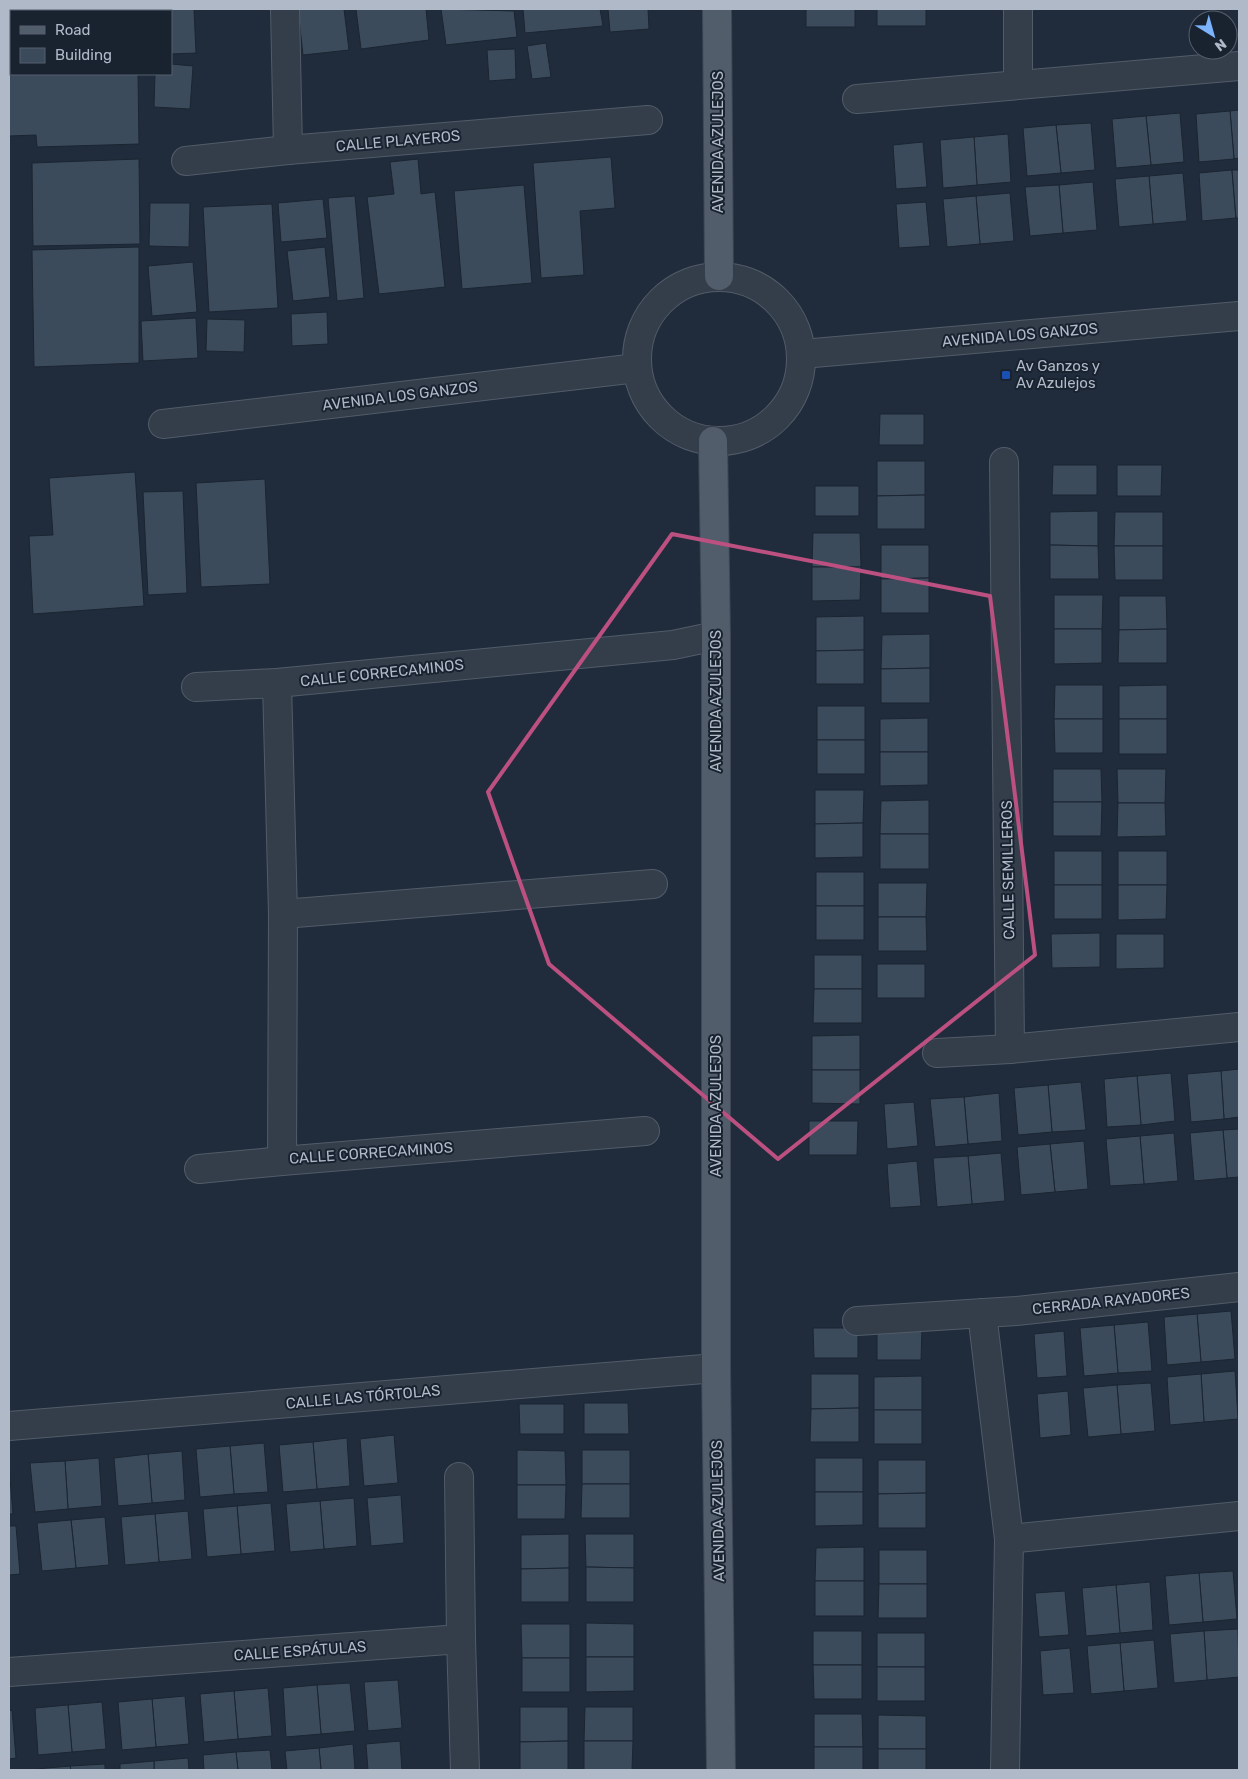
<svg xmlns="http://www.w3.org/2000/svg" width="1248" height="1779" font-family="Rubik,sans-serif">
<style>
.building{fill:#3c4b5b;stroke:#1b2532}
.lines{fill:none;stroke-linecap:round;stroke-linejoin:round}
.minor-casing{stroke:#525c69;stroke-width:30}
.major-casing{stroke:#3d4755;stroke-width:30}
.minor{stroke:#343e4b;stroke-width:28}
.major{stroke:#525d6c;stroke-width:28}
.marked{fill:none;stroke:#bb5081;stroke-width:4;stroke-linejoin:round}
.transit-dot{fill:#1a4fb4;stroke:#192330;stroke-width:2}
.labels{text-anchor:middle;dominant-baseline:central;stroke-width:4;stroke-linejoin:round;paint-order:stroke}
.street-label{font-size:15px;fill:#afb9c8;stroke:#192330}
.poi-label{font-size:15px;fill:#afb9c8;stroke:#192330;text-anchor:start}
</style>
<rect width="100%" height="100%" fill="#202c3b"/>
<g class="building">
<path d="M9,9H136V11H11V74H138L139,144L37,147L36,135L9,136Z"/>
<path d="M145,9H194L196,53L171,54V11H145Z"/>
<path d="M298,9H344L349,50L303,55Z"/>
<path d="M356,9H426L429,40L361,49Z"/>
<path d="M441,9L514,11L517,37L446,45Z"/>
<path d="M523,9H600L603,26L525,33Z"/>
<path d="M608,9H648L649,29L610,32Z"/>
<rect x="806" y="9" width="49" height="18"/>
<rect x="877" y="9" width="49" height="17"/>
<path d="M546,43L551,77L532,79L527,46Z"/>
<path d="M515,49L516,79L489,81L487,50Z"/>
<path d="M171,64L193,66L190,109L154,107L155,74H171Z"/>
<path d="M1239,110V158L1234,159L1230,111Z"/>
<path d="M1230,111L1234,159L1199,162L1196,114Z"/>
<path d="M1180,113L1184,162L1151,165L1146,116Z"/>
<path d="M1146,116L1151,165L1116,168L1112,119Z"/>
<path d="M1091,123L1095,170L1061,173L1056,125Z"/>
<path d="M1056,125L1061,173L1027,176L1023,128Z"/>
<path d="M1008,134L1011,182L977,185L974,137Z"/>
<path d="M974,137L977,185L943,188L940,140Z"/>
<path d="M923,142L927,187L896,189L893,145Z"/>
<path d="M611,157L615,208L580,211L584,275L541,278L533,163Z"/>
<path d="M139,159L140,244L33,246L32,163Z"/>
<path d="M418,159L421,194L435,192L445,287L379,294L367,197L394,194L390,162Z"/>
<path d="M1232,170L1236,218L1202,221L1199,173Z"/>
<path d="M1232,170H1239V218H1236Z"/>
<path d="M1183,173L1187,221L1153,224L1149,176Z"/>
<path d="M1149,176L1153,224L1119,227L1115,179Z"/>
<path d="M1093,182L1097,230L1063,233L1059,185Z"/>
<path d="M524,185L532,283L462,289L454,191Z"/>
<path d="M1059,185L1063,233L1030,236L1025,187Z"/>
<path d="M1010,193L1014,241L980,244L976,196Z"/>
<path d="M355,196L364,298L337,301L328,198Z"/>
<path d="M976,196L980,244L947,247L943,199Z"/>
<path d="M323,199L327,238L281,242L278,203Z"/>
<path d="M926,202L930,246L899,248L896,204Z"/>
<path d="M150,203H190L189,247L149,246Z"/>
<path d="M272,204L278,308L209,312L203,207Z"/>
<path d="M139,247V363L34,367L32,250Z"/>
<path d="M325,247L330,297L293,301L287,251Z"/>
<path d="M193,262L197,312L152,316L148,266Z"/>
<path d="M327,312L328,344L292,346L291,314Z"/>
<path d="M196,318L198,358L143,361L141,321Z"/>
<path d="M207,319L245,320L244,352L206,351Z"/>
<path d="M880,414H924V445H879Z"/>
<path d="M877,461H925V495L877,496Z"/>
<path d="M1053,465H1097V495H1052Z"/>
<path d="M1117,465H1162L1161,496H1117Z"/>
<path d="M135,472L144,606L33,614L29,536L53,535L49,478Z"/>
<path d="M265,479L270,584L201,587L196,483Z"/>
<rect x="815" y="486" width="44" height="30"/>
<path d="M183,491L187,593L148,595L143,492Z"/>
<path d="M925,495V529H877V496Z"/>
<path d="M1098,511V546L1050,545V512Z"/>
<path d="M1115,512H1163V546H1114Z"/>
<path d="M813,533H860L861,567H812Z"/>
<path d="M881,545H929V578L881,579Z"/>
<path d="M1050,545L1098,546L1099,579H1050Z"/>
<path d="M1114,546H1163V580H1115Z"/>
<path d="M812,567H861L860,600L812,601Z"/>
<path d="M929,578V613H881V579Z"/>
<path d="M1054,595H1103L1102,629H1054Z"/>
<path d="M1119,596H1166L1167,629L1119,630Z"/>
<path d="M864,616V650L816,651V617Z"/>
<path d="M1054,629H1102V663L1054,664Z"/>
<path d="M1167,629V663H1118L1119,630Z"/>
<path d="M930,634V668L881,669L882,635Z"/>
<path d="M864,650V684H816V651Z"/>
<path d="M930,668V703H881V669Z"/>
<path d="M1055,685H1103V719H1054Z"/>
<path d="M1167,685V719H1119V686Z"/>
<rect x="817" y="706" width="48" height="34"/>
<path d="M928,718V752H880V719Z"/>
<path d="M1054,719H1103V753H1055Z"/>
<rect x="1119" y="719" width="48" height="35"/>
<rect x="817" y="740" width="48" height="34"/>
<path d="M880,752H928V785L880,786Z"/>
<path d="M1053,769H1101L1102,802H1053Z"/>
<path d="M1117,769H1166L1165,803H1118Z"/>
<path d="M815,790H864L863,823L815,824Z"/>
<path d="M929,800V834H880L881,801Z"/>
<path d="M1053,802H1102L1101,836H1053Z"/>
<path d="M1118,803H1165L1166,836L1117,837Z"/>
<path d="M863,823V857L815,858V824Z"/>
<rect x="880" y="834" width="49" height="35"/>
<rect x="1054" y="851" width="48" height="34"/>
<rect x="1118" y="851" width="49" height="34"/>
<rect x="816" y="872" width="48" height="34"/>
<path d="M878,883H927L926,917H878Z"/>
<rect x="1054" y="885" width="48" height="34"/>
<path d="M1118,885H1167L1166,919L1118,920Z"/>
<rect x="816" y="906" width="48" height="34"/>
<path d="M878,917H926L927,951H878Z"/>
<path d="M1100,933V967L1052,968L1051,934Z"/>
<path d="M1116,934H1164V968L1116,969Z"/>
<rect x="814" y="955" width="48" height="34"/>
<rect x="877" y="964" width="48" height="34"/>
<path d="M814,989H862V1023H813Z"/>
<path d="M860,1035V1070H812V1036Z"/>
<path d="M1239,1069V1117L1224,1119L1221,1071Z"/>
<path d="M812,1070H860V1104L812,1103Z"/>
<path d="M1221,1071L1224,1119L1191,1122L1187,1074Z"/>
<path d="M1171,1073L1175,1121L1141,1125L1137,1076Z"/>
<path d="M1137,1076L1141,1125L1107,1127L1104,1079Z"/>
<path d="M1081,1082L1086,1130L1052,1132L1048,1085Z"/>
<path d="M1048,1085L1052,1132L1018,1135L1014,1088Z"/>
<path d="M999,1093L1002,1141L968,1144L964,1097Z"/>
<path d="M964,1097L968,1144L935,1147L930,1099Z"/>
<path d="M914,1102L918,1146L887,1149L884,1104Z"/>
<path d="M809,1121H858L857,1155H809Z"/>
<path d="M1239,1129V1177L1227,1178L1223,1130Z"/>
<path d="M1223,1130L1227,1178L1194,1181L1190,1133Z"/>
<path d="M1174,1133L1178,1181L1144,1184L1140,1136Z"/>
<path d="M1140,1136L1144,1184L1110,1186L1106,1139Z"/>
<path d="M1084,1141L1088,1189L1055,1192L1050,1144Z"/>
<path d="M1050,1144L1055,1192L1021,1195L1017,1147Z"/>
<path d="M1001,1153L1005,1201L972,1204L968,1156Z"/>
<path d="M968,1156L972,1204L937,1207L933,1158Z"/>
<path d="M917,1161L921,1206L890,1208L887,1164Z"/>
<path d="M1231,1311L1235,1359L1201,1362L1197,1314Z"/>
<path d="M1197,1314L1201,1362L1167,1365L1164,1317Z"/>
<path d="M1148,1322L1152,1371L1118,1373L1114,1325Z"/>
<path d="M1114,1325L1118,1373L1084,1376L1080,1328Z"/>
<path d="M813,1328H858V1358H814Z"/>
<path d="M922,1329L921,1360H877V1330Z"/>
<path d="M1064,1331L1067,1376L1037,1378L1034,1334Z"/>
<path d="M1235,1371L1238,1419L1204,1422L1201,1374Z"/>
<path d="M811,1374H859V1408L811,1409Z"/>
<path d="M1201,1374L1204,1422L1170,1425L1167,1377Z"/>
<path d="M922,1376V1410H874V1377Z"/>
<path d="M1151,1383L1155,1431L1121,1434L1117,1385Z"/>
<path d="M1117,1385L1121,1434L1088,1437L1083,1388Z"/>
<path d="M1068,1391L1071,1435L1040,1438L1037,1394Z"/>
<path d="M584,1403H628L629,1434H584Z"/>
<path d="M519,1404H564V1434H520Z"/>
<path d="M859,1408V1442H810L811,1409Z"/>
<rect x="874" y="1410" width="48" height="34"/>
<path d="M394,1435L398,1483L364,1486L360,1439Z"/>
<path d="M347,1438L350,1486L317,1489L313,1442Z"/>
<path d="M313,1442L317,1489L283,1492L279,1445Z"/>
<path d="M264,1443L268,1492L234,1494L230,1446Z"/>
<path d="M230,1446L234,1494L200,1497L196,1449Z"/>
<path d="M517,1450L565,1451L566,1485H517Z"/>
<rect x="582" y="1450" width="48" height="34"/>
<path d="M182,1451L185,1500L152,1503L148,1454Z"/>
<path d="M148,1454L152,1503L118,1506L114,1458Z"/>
<path d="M99,1458L102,1506L68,1509L65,1461Z"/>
<rect x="815" y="1458" width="48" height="34"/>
<path d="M878,1460H926V1493L878,1494Z"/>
<path d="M65,1461L68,1509L35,1512L30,1463Z"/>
<path d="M9,1466L13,1514H9Z"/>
<path d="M582,1484H630V1518H581Z"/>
<path d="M517,1485H566L565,1519H517Z"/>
<path d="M815,1492H863V1525L815,1526Z"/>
<path d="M926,1493V1528H878V1494Z"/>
<path d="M401,1495L404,1543L371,1546L367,1498Z"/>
<path d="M354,1498L357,1546L324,1549L320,1501Z"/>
<path d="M320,1501L324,1549L290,1552L286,1504Z"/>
<path d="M271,1503L275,1551L241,1554L237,1506Z"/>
<path d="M237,1506L241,1554L207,1557L203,1509Z"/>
<path d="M188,1511L192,1559L159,1562L155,1514Z"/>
<path d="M155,1514L159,1562L125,1565L121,1517Z"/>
<path d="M105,1517L109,1565L76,1568L71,1520Z"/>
<path d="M71,1520L76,1568L42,1571L37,1523Z"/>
<path d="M9,1526H16L20,1574L9,1575Z"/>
<path d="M569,1534V1568L521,1569V1535Z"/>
<path d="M585,1534H634V1568L586,1567Z"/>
<path d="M864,1547V1581H815L816,1548Z"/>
<rect x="879" y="1550" width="48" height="34"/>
<path d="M586,1567L634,1568V1602H586Z"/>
<path d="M569,1568V1602H521V1569Z"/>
<path d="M1233,1571L1237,1619L1203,1622L1199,1573Z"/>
<path d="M1199,1573L1203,1622L1169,1625L1165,1576Z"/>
<rect x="815" y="1581" width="49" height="35"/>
<path d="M1150,1582L1153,1630L1120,1633L1116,1585Z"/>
<path d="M879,1584H927V1618H878Z"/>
<path d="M1116,1585L1120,1633L1086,1636L1082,1588Z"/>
<path d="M1065,1591L1069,1635L1039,1637L1035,1593Z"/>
<path d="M586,1623L634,1624V1657H586Z"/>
<path d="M521,1624H570V1658H522Z"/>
<path d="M1238,1629L1239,1677L1207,1680L1204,1631Z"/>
<rect x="813" y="1631" width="49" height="34"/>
<path d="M1204,1631L1207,1680L1174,1683L1170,1634Z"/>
<rect x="877" y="1633" width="48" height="34"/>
<path d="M1154,1640L1158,1688L1124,1691L1120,1643Z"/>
<path d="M1120,1643L1124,1691L1091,1694L1087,1646Z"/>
<path d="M1070,1648L1074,1693L1043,1695L1040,1651Z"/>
<path d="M586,1657H634V1691L586,1692Z"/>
<rect x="522" y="1658" width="48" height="34"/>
<path d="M813,1665H862V1699H814Z"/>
<rect x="877" y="1667" width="48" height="34"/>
<path d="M398,1680L402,1728L368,1731L364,1682Z"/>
<path d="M350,1683L355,1731L321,1734L317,1685Z"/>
<path d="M317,1685L321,1734L286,1737L283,1688Z"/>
<path d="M268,1688L272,1736L238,1739L234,1691Z"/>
<path d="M234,1691L238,1739L204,1742L200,1694Z"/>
<path d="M185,1696L189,1744L156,1747L152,1699Z"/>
<path d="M152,1699L156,1747L122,1750L118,1702Z"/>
<path d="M102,1702L106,1749L72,1752L68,1705Z"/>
<path d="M68,1705L72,1752L38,1755L35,1708Z"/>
<path d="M520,1707H568V1741L520,1742Z"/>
<path d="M585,1707H633V1741H584Z"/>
<path d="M12,1710L16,1758L9,1759V1711Z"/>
<path d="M814,1714H862L863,1747H814Z"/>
<path d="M878,1715L926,1716V1749H878Z"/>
<path d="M400,1741L402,1770H368L366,1744Z"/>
<path d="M568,1741V1770H520V1742Z"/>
<path d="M584,1741H633L632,1770H584Z"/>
<path d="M353,1744L355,1770H321L319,1748Z"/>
<rect x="814" y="1747" width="49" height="23"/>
<path d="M319,1748L321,1770H287L285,1751Z"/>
<rect x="878" y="1749" width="48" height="21"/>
<path d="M270,1750L272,1770H238L236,1752Z"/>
<path d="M236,1752L238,1770H204L203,1755Z"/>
<path d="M188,1758L189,1770H154V1761Z"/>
<path d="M154,1761V1770H120V1764Z"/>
<path d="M105,1764V1770H71L70,1766Z"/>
<path d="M70,1766L71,1770H37L36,1769Z"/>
</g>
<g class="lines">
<defs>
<g id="minor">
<path d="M285,9L288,150"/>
<path d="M1018,9V84"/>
<path d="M857,99L1239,66"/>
<path d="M186,161L288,150L648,120"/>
<circle cx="719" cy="359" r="82"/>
<path d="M802,354L1239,316"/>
<path d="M163,424L637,368"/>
<path d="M1004,462L1010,1049"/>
<path d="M196,687L277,683"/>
<path d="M283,914L653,884"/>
<path d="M937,1053L1010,1049L1239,1027"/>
<path d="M645,1131L282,1161L283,914L277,683L673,645L716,636"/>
<path d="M199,1169L282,1161"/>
<path d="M982,1313L1009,1539L1005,1770"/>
<path d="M857,1321L1016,1311L1239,1287"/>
<path d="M9,1426L716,1368"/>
<path d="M459,1477L461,1639"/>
<path d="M1009,1539L1239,1516"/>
<path d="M9,1672L461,1639L465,1770"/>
</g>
<g id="major">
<path d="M717,9L719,276"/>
<path d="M713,441L716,636V1368L721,1770"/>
</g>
</defs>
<use href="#minor" class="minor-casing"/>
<use href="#major" class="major-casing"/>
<use href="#minor" class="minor"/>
<use href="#major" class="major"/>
</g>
<path class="marked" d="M672,534L990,596L1035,955L778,1159L549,964L488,792Z"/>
<rect class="transit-dot" x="1001" y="370" width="10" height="10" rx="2.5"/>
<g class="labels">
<g class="street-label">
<text transform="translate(398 141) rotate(-5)">CALLE PLAYEROS</text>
<text transform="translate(718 142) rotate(-90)">AVENIDA AZULEJOS</text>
<text transform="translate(1020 335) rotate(-5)">AVENIDA LOS GANZOS</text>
<text transform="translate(400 396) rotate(-7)">AVENIDA LOS GANZOS</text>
<text transform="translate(382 673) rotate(-6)">CALLE CORRECAMINOS</text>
<text transform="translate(716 701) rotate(-90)">AVENIDA AZULEJOS</text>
<text transform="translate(1008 870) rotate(-91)">CALLE SEMILLEROS</text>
<text transform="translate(716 1106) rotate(-90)">AVENIDA AZULEJOS</text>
<text transform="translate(371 1153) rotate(-4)">CALLE CORRECAMINOS</text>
<text transform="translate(1111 1301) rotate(-6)">CERRADA RAYADORES</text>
<text transform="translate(363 1397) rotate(-5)">CALLE LAS TÓRTOLAS</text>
<text transform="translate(718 1511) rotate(-91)">AVENIDA AZULEJOS</text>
<text transform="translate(300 1651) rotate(-4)">CALLE ESPÁTULAS</text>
</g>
<g class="poi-label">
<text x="1016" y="366">Av Ganzos y<tspan x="1016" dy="17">Av Azulejos</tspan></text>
</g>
</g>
<rect width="1248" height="1779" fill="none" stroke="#afb9c8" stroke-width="20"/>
<rect x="10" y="10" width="162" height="65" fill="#192330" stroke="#555f6d"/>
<rect x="20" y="26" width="25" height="8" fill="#525d6c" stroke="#555f6d"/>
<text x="55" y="35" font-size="15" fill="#afb9c8">Road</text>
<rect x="20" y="48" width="25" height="15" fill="#3c4b5b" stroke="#555f6d"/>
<text x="55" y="60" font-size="15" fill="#afb9c8">Building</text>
<g transform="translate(1213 35) rotate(143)"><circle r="24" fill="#192330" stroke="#555f6d"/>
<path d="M0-4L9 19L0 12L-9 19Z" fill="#7cb3ff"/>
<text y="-8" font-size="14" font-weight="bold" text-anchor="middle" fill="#afb9c8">N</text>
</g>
</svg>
